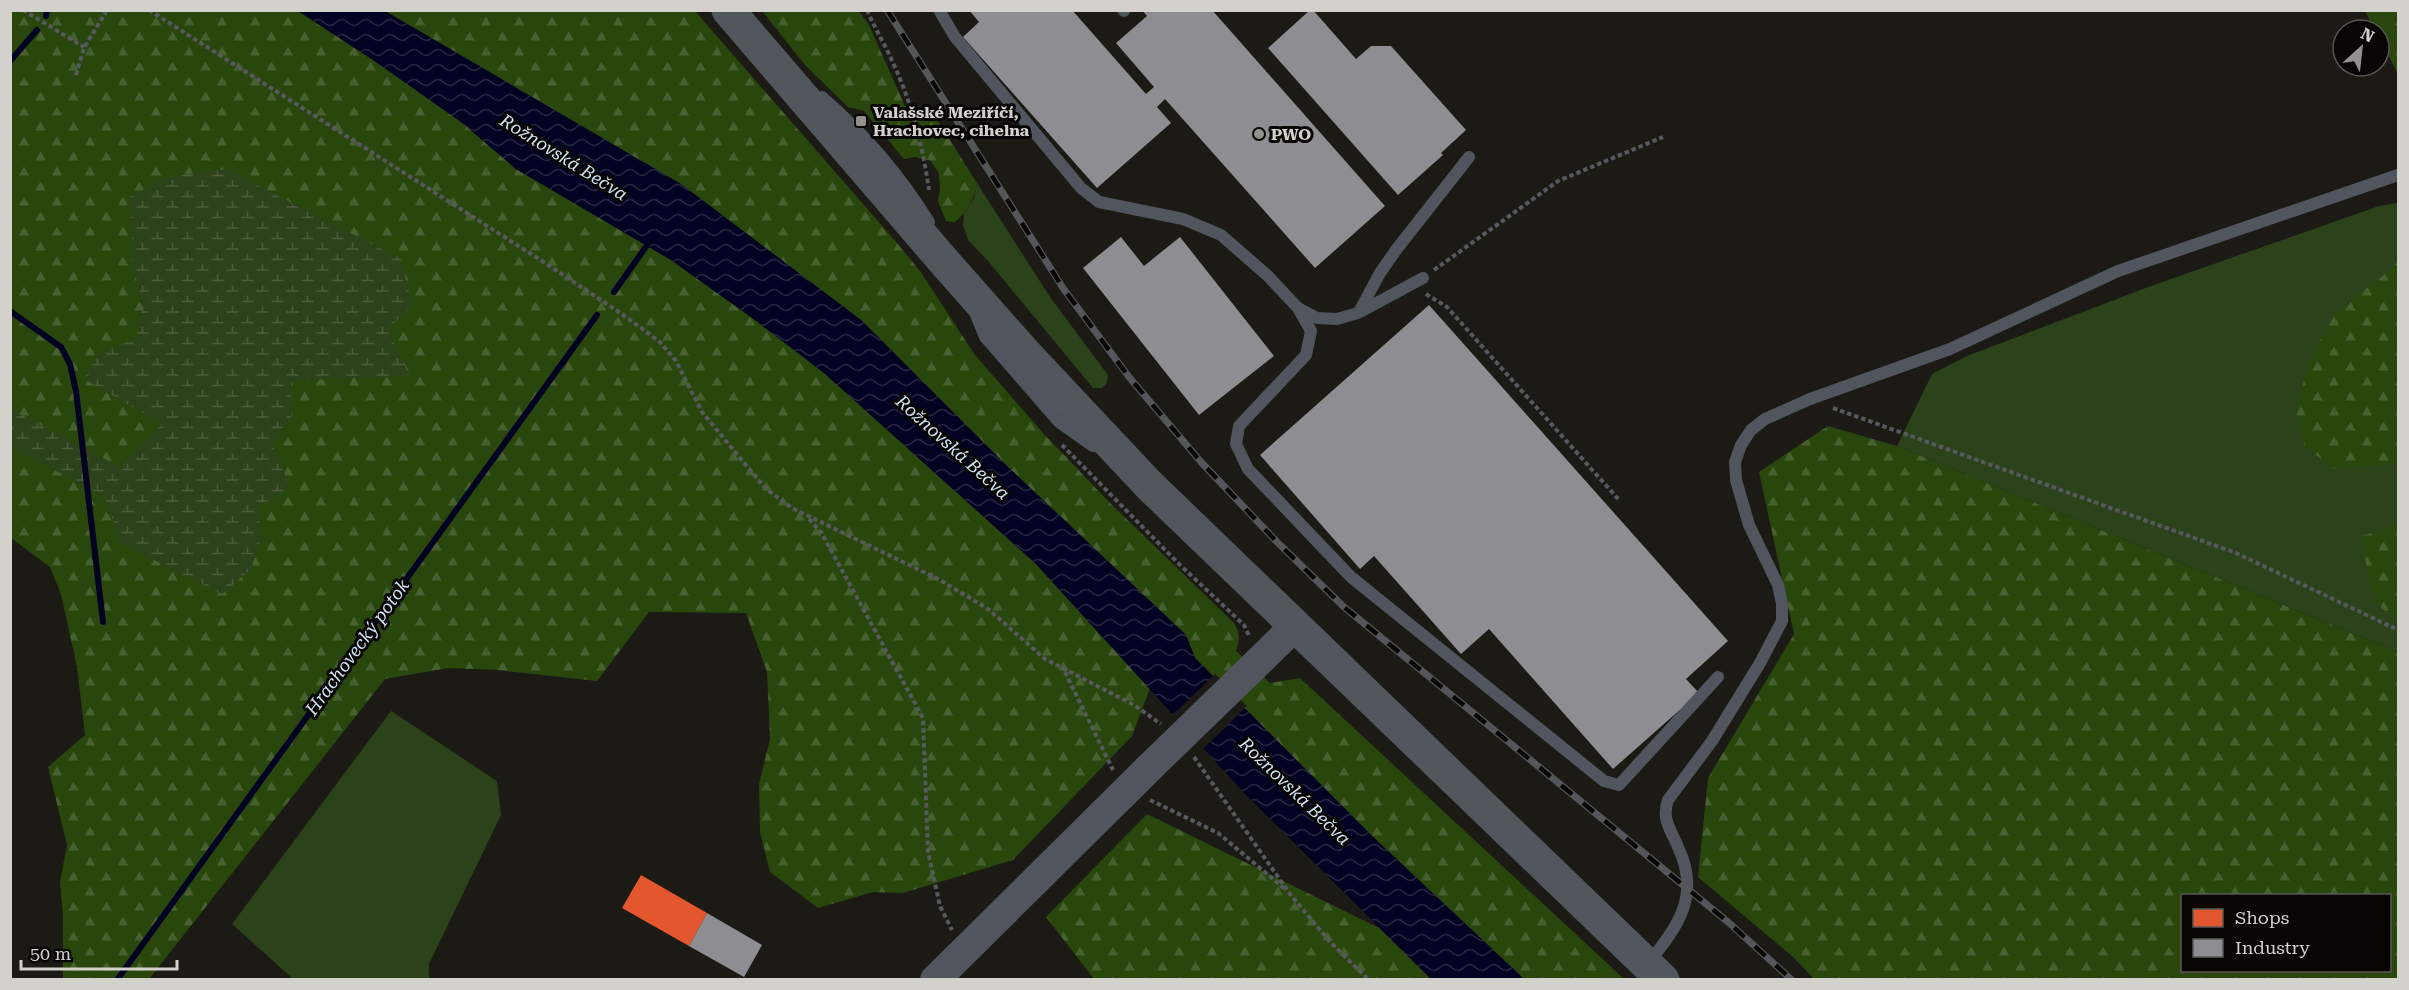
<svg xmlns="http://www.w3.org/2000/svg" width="2409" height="990" font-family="'Roboto Serif',serif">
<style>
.grass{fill:#2c421b}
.forest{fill:url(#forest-firs);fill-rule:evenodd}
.wetland{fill:url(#wetland-marsh)}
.water{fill:url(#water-waves)}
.pier{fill:#1b1a15}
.shops{fill:#e4572e}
.industry{fill:#8d8d92}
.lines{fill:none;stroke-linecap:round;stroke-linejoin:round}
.stream{stroke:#020223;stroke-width:6}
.path{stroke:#56595d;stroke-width:4;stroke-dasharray:4.5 3;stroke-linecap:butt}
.service{stroke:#51555d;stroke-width:12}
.tertiary{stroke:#51555d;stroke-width:30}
.primary{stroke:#52565d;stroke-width:33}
.rail-casing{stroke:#55565a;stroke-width:7}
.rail{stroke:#070604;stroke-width:4.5;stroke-dasharray:14;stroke-linecap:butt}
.tertiary-bridge{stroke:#51555d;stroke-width:30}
.poi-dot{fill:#93918c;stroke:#070604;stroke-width:2}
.labels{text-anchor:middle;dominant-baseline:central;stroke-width:6;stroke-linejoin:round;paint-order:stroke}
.poi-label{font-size:16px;font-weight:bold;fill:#d3d1cc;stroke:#070604;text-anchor:start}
.water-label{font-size:18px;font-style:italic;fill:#d2e4f5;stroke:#070604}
</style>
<defs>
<pattern id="forest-firs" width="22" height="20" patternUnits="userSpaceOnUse" patternTransform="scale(1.5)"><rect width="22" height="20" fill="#29460d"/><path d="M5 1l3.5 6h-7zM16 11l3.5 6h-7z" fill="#47602f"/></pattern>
<pattern id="wetland-marsh" width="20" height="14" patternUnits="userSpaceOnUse" patternTransform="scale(1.5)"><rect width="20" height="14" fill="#2c421b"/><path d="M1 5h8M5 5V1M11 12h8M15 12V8" fill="none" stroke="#4a5c3b"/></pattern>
<pattern id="water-waves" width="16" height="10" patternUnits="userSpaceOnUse" patternTransform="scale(1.5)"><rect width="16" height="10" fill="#020223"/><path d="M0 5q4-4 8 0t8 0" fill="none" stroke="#262642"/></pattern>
</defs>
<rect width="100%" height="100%" fill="#1b1a15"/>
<g class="grass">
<path d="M977,183L1050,297L1108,375L1107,383L1102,388H1093L988,261L968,240L963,225L964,214L974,198Z"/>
<path d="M2398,203V652L1897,446L1932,374L1967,356L2151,286L2379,206Z"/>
<path d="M391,711L497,781L501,815L429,964V979H293L232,924Z"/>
</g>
<g class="forest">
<path d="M11,11H298L376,62L461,122L516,169L671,260L755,320L824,373L1035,563L1150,688L1132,736L1013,860L903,893L873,892L818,908L770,872L760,832L759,784L770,739L767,672L746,613L649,612L597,681L497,670L448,668L385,679L149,979H63V915L60,882L67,845L48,767L85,735L77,667L61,594L50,567L11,538Z"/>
<path d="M385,11H695L897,243L920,271L975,355L1044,434L1112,505L1234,623C1240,633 1240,640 1236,651L1270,683L1300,678L1624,979H1524L1372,836L1195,658L1186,635L1006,465L861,320L681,184Z"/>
<path d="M762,11H859L869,25L905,106L929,107L977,183C974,199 968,211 955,222L946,221L938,201L940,188L939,174L931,161L915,157L904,159L864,111L848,107L806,66Z"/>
<path d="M2365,11H2398V74L2379,37V30H2375Z"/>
<path d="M2398,261V464L2335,469L2305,447L2296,410L2310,359L2335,313L2389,271Z"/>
<path d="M1828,426L1897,446L2398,652V979H1814L1793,957L1698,877L1708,778L1794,634L1759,472ZM2182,896H2390V970H2182Z"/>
<path d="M2398,525V617L2382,609L2370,587L2361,536Z"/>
<path d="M1147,814L1379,928L1431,979H1094L1046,917Z"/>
</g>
<path class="wetland" d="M226,169L401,259L412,305L388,330L409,375L291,381L292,416L272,443L290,487L258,507L261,539L251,569L222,594L122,544L104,496L11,447L10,409L120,467L162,424L84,379L98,355L136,338L143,303L133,267L130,197L164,178Z"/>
<path class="water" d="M298,11H385L681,184L861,320L1006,465L1186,635L1195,658L1372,836L1524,979H1431L1246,795L1035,563L824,373L755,320L671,260L516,169L461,122L376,62Z"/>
<path class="pier" d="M1215,674L1247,706L1202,750L1172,716Z"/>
<path class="shops" d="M641,875L707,913L689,946L622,908Z"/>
<g class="industry">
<path d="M969,10H1072L1146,94L1154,87L1116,43L1147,16L1142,10H1212L1385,206L1315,268L1165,99L1157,107L1171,123L1097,188L963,37L979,22Z"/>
<path d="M1310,10H1313L1356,59L1371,46H1391L1466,130L1441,153L1443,155L1398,195L1268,48Z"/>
<path d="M1121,237L1144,266L1180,237L1274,356L1199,415L1083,268Z"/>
<path d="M1429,305L1728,641L1686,679L1699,693L1613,769L1489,629L1461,654L1374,556L1360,569L1260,455Z"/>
<path d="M707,913L762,945L744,977L689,946Z"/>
</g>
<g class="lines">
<g class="stream">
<path d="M46,16L47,10"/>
<path d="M10,61L37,30"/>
<path d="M614,292L650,241"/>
<path d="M10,311L61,347L70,364L76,391L103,622"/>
<path d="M117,980L597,315"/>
</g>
<g class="path">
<path d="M23,10L84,47"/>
<path d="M149,10L542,261L622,314L660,342L676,361L702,412L765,488L792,508L940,580L988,609L1045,659L1134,705L1161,724"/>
<path d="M867,10C875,29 886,46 894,65C912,104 923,148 929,190"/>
<path d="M76,75L84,48L107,10"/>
<path d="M1434,270L1558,181L1663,137"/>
<path d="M1426,294L1447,307L1619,500"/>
<path d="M1833,408L2236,553L2398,630"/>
<path d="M1062,445L1179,564L1244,625L1249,636"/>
<path d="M809,519L821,532L923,718L928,852L940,906L952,930"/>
<path d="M1065,672L1113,770"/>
<path d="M1194,757L1290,894L1330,942L1369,980"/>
<path d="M1150,800L1218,833L1285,889"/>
</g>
<g class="service">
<path d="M939,10L955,37L1081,188L1099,202L1183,219L1221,235L1268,276L1298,308L1317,318L1337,319L1358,313L1423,278"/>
<path d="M1123,10L1124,11"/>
<path d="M822,97C864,133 900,175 929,222"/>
<path d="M1298,308L1311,331L1306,355L1239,426L1236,444L1248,469L1351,577L1604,781L1619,785L1718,677"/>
<path d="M1359,312L1380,273L1396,250L1469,157"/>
<path d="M976,315L985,337L1059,422L1093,446"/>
<path d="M1648,963C1678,927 1701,895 1678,847C1671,830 1661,819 1668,800L1712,741L1760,663L1782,621V604L1778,585L1749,525L1736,480L1735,462L1741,445L1751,430L1765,419L1810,399L1950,349L2118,271L2398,175"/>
</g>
<g class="tertiary">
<path d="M1250,670L1294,627"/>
<path d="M935,980L1149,768"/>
</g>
<path class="primary" d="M728,10L947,265L1025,353L1149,485L1663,980"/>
<defs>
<path id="rail" d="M887,10L1063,288L1129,377L1201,462L1277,542L1344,607L1728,922L1792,980"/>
</defs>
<use href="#rail" class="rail-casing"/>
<use href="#rail" class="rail"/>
<path class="tertiary-bridge" d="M1149,768L1250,670"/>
</g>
<g class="poi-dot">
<rect x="855" y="115" width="12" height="12" rx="3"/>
<circle cx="1259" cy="134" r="6"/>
</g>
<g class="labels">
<g class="poi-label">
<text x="873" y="112">Valašské Meziříčí,<tspan x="873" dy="18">Hrachovec, cihelna</tspan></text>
<text x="1271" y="134">PWO</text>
</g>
<g class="water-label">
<text transform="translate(564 157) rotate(32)">Rožnovská Bečva</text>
<text transform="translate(953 447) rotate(42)">Rožnovská Bečva</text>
<text transform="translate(357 647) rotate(-54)">Hrachovecký potok</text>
<text transform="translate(1295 791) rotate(44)">Rožnovská Bečva</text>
</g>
</g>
<rect width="2409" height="990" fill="none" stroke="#d3d1cc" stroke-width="24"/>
<rect x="2181" y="894" width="210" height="78" fill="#070604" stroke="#595754" stroke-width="1.5"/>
<rect x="2193" y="909" width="30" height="18" fill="#e4572e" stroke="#595754" stroke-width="1.5"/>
<text x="2235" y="924" font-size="18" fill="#d3d1cc">Shops</text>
<rect x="2193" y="939" width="30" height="18" fill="#8d8d92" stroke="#595754" stroke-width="1.5"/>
<text x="2235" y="954" font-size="18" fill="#d3d1cc">Industry</text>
<g transform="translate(2361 48) rotate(27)"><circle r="28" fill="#070604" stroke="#595754" stroke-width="1.5"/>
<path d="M0-4.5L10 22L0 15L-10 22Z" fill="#93918c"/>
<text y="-9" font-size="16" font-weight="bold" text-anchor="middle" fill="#d3d1cc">N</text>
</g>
<path d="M21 960v9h156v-9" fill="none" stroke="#d3d1cc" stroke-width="3"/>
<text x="30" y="960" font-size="18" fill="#d3d1cc" stroke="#070604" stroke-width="4.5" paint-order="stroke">50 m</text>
</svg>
